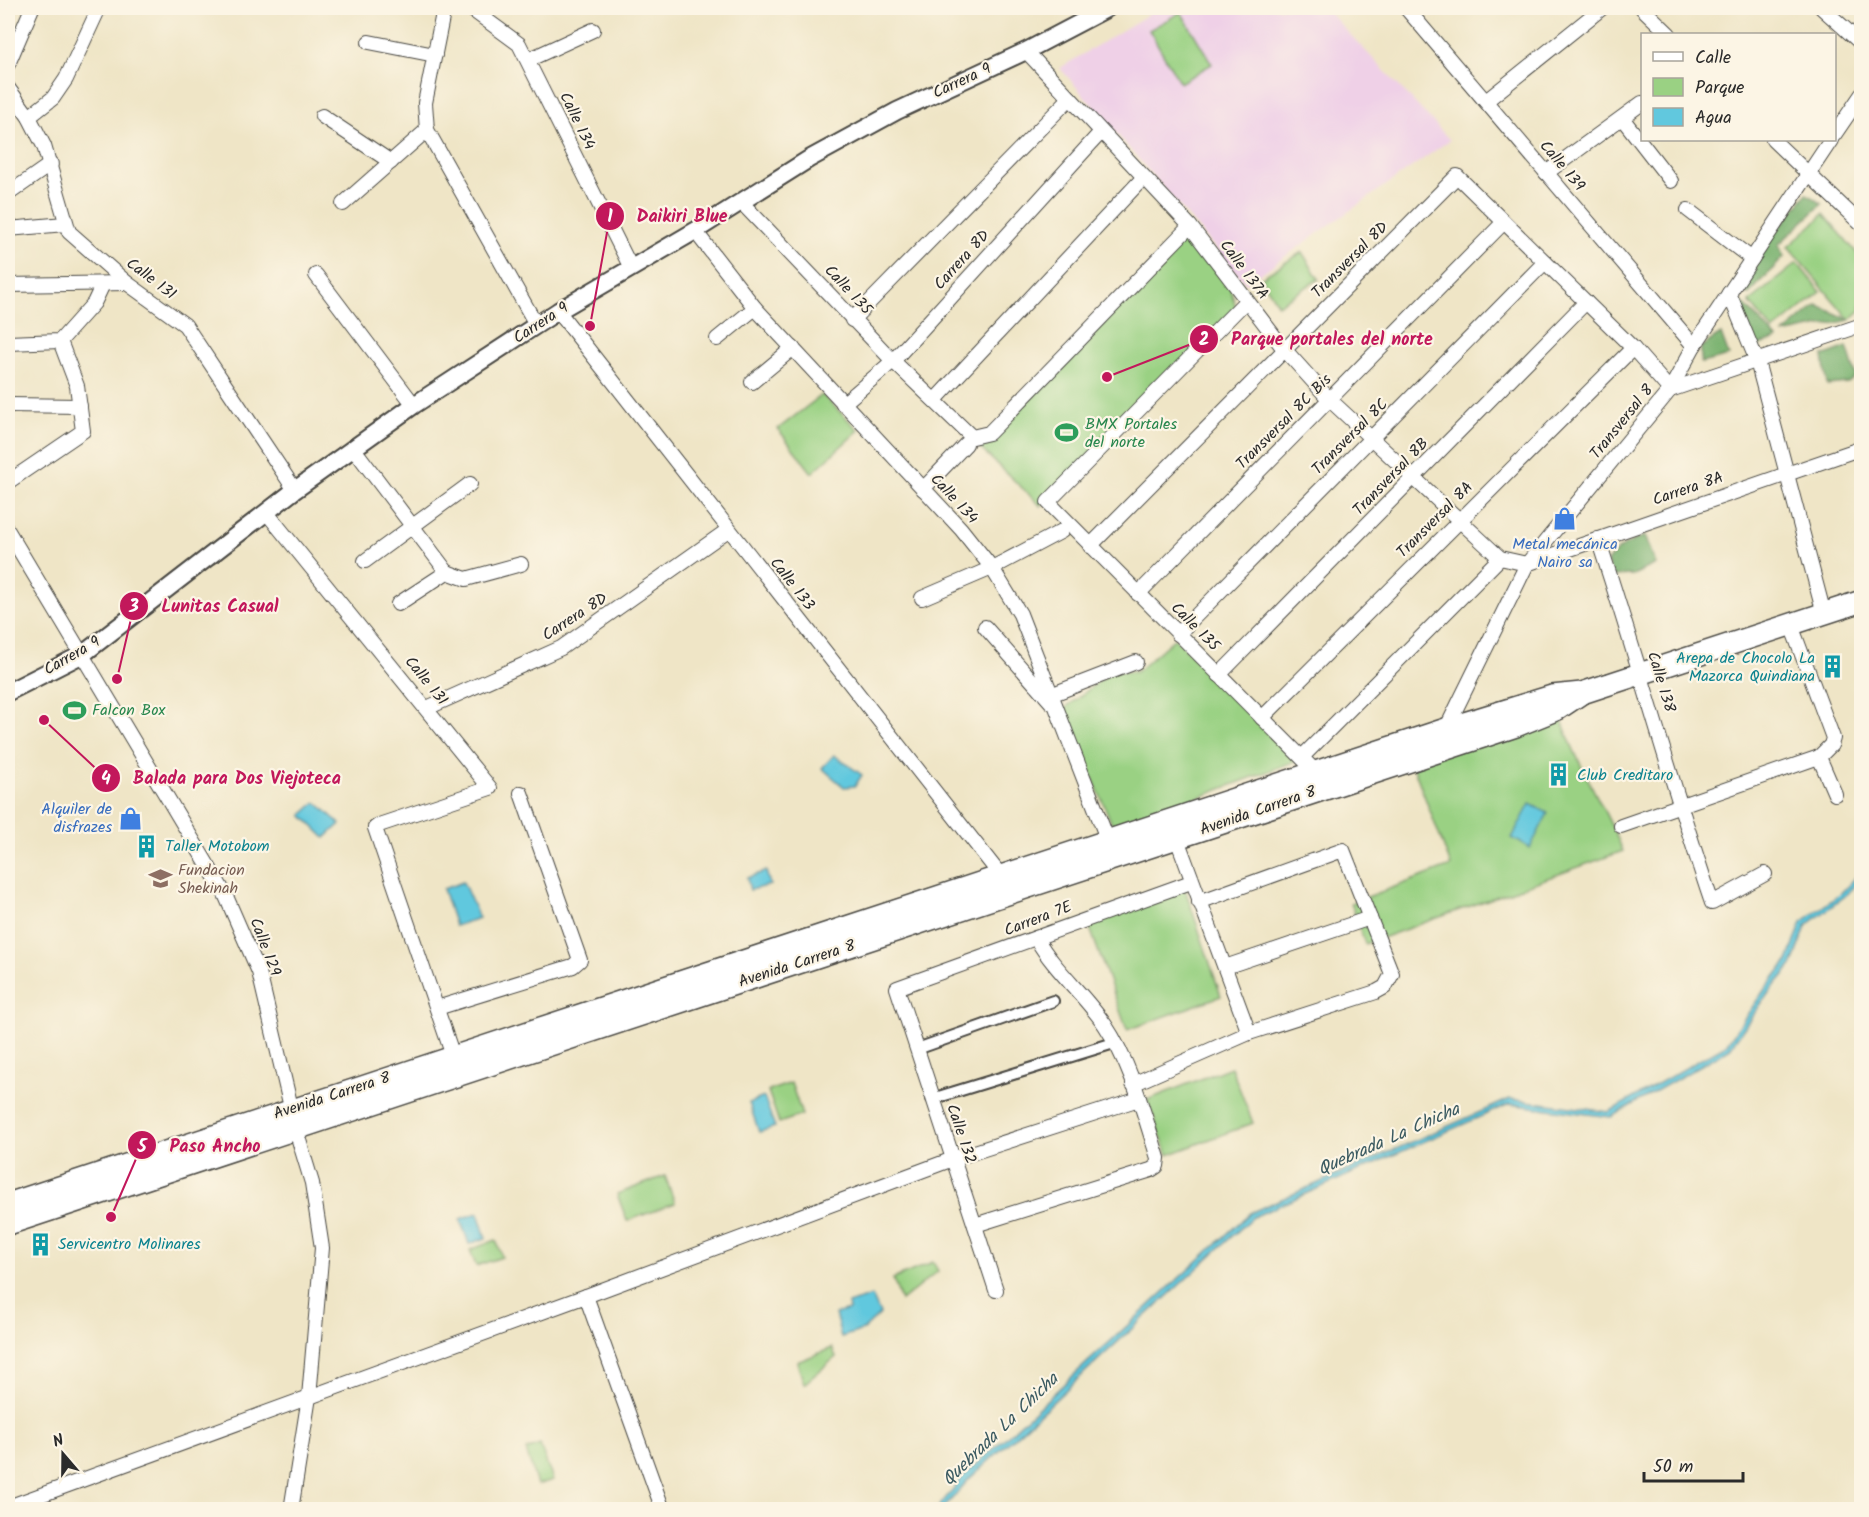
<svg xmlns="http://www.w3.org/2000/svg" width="1869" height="1517" font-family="Kalam,sans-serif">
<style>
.built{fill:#efd0e7}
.green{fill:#9ad183;stroke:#627e57;stroke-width:1.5}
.forest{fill:#7bb371;stroke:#536f4e;stroke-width:1.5}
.water{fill:#61c8de;stroke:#467a84;stroke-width:1.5}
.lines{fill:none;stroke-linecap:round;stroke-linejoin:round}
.pedestrian-casing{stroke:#484742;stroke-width:14}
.minor-casing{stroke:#484742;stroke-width:16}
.tertiary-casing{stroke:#484742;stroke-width:20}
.primary-casing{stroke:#484742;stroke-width:24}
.pedestrian{stroke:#fff;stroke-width:10}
.minor{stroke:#fff;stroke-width:14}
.tertiary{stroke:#fff;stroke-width:16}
.primary{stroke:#fff;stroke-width:21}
.labels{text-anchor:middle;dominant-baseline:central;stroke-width:4.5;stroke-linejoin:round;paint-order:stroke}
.street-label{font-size:16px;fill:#2b2b2b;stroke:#fcf5e5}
.leisure-label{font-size:16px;fill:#27864d;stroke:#fcf5e5;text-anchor:start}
.shop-label{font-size:16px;fill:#366cbe;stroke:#fcf5e5}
.culture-label{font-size:16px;fill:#0d838f;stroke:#fcf5e5;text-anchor:start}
.education-label{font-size:16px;fill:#785e54;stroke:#fcf5e5;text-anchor:start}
.water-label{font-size:18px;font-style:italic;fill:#3b5a61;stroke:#fcf5e5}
.leader{fill:none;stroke:#c2185b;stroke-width:2}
.callout-dot{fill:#c2185b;stroke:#fcf5e5;stroke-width:2}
.mark-label{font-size:18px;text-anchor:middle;font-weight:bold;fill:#fff}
.callout-label{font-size:18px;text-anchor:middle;font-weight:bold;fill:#c2185b;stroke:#fcf5e5;stroke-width:4.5;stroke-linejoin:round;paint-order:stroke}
</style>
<rect width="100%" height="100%" fill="#fcf5e5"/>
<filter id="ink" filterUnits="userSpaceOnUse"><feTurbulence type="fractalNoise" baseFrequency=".0167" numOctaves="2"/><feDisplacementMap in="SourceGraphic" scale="12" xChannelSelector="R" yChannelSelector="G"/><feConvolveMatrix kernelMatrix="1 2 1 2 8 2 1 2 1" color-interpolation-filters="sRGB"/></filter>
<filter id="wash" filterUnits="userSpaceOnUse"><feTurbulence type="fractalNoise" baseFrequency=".008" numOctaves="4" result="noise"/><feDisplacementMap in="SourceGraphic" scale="24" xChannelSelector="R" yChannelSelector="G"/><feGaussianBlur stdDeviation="1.35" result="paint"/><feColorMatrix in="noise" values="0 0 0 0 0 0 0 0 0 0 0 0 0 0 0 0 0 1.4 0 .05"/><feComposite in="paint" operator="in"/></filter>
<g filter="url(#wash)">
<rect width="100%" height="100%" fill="#efe5c6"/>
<path class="built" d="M1159,8H1325L1450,140L1246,284L1060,68Z"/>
<g class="green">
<path d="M1181,12L1212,64L1180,83L1149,30Z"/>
<path d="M1824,214L1861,258V310L1850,320L1788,247Z"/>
<path d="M1191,229L1228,280L1236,308L1041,506L979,447Z"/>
<path d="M1302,252L1319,279L1278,305L1261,278Z"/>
<path d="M1797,263L1821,292L1773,331L1749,302Z"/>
<path d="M822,395L859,430L812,473L778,429Z"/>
<path d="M1175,638L1296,761L1114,829L1064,709L1112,671L1136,672Z"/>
<path d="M1559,711C1574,760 1603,803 1623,851L1365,944L1351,903L1451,866L1411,761Z"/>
<path d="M1184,886L1221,996L1127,1030L1087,920Z"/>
<path d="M1231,1067L1253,1123L1168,1155L1147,1100Z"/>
<path d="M791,1083L802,1115L779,1123L768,1091Z"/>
<path d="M665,1176L675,1203L627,1221L617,1194Z"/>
<path d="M496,1240L502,1257L476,1266L470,1250Z"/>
<path d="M933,1262L938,1271L901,1301L893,1279Z"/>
<path d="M832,1348L836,1357L804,1384L797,1362Z"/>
<path d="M540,1445L553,1480L537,1485L526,1450Z"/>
</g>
<g class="forest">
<path d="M1807,194L1822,204L1778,245L1784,257L1749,294L1740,291L1769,240Z"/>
<path d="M1736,296L1777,339L1757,346Z"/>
<path d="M1817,305L1850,320L1783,334Z"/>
<path d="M1721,334L1729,356L1701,363V347Z"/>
<path d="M1847,347L1856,376L1848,383L1827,385L1823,356Z"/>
<path d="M1645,536L1656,564L1633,575L1612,576L1607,562C1618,547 1628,543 1645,536Z"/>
</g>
<g class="water">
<path d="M834,755L862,775L855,786L844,787L822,768Z"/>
<path d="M316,802L340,824L325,838L302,815Z"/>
<path d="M1530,804L1548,813L1530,848L1512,838Z"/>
<path d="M766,871L770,885L750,890L747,878Z"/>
<path d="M1861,872V878L1845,896L1806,926L1793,964L1770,991L1729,1049L1611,1117L1509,1104L1253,1217L968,1480L943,1509H937L963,1477L1250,1213L1510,1099L1609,1112L1726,1045L1765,989L1788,961L1802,922L1840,894Z"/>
<path d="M463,882L479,918L455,926L443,889Z"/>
<path d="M764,1097L775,1127L759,1132L749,1103Z"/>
<path d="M478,1213L486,1238L469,1244L460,1219Z"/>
<path d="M872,1296L880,1314L863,1330L841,1337L835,1314L849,1310L848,1304Z"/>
</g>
</g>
<g filter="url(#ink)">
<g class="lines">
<defs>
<g id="pedestrian">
<path d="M917,1049L1053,1001"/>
<path d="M932,1099L1114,1043"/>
</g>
<g id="minor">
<path d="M444,8L425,103L427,130L537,326"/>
<path d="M470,8L519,44L631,268"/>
<path d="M1406,8L1694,346"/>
<path d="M1642,8L1669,34"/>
<path d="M1822,8L1862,44"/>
<path d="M369,42L435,55"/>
<path d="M1026,51L1190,226L1284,349L1329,399L1500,558L1527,564L1862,448"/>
<path d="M528,60L593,30"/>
<path d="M8,64L32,8"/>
<path d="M8,88L29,117L44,146L69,232L127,283L185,325L295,490"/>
<path d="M1486,101L1602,8"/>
<path d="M322,116L391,162"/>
<path d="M29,117L53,98L66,79L99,8"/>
<path d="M1622,118L1671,181"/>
<path d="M1834,135L1862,94"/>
<path d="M1773,140L1862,225"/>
<path d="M1546,173L1642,103"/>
<path d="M8,194L51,164"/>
<path d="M741,202L893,361L972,437L989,433L1190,226"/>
<path d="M343,204L427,130"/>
<path d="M1688,210L1752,259"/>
<path d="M8,229L65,224"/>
<path d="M695,231L755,308L961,529L992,568L1020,614L1108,841"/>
<path d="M316,275L414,405"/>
<path d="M8,285L127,283"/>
<path d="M1729,293L1757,361L1824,614"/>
<path d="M1246,301L1048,502L1316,772"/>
<path d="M558,311L1001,876"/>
<path d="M852,320L1070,98"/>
<path d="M717,339L755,308"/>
<path d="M8,343L60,341L94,303L103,284"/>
<path d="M752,382L793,348"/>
<path d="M935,400L1144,177"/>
<path d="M843,404L893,361L1101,132"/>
<path d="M8,405L80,406"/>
<path d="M354,449L447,572"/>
<path d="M8,482L83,431L77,386L60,341"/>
<path d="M923,489L966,444"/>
<path d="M267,513L490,788L379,825L375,828L453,1056"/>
<path d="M8,531L225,894L259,972L298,1137L312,1183L322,1248L309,1397L291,1510"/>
<path d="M1598,539C1638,660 1671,783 1712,903L1765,874"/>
<path d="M1090,546L1457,176L1633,348L1670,390L1862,325"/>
<path d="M365,561L470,484"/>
<path d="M1138,594L1504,222"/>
<path d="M922,598L992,568L1062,531"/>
<path d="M398,604L447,572L466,579L521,564"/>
<path d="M1791,625L1833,738L1831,745L1819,757L1835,794"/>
<path d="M985,627L1051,702"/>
<path d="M1178,634L1545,262"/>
<path d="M1219,675L1586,302"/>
<path d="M1053,694L1136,662"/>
<path d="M427,708L561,648L728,530"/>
<path d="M1262,718L1633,348"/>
<path d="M1446,729L1527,564L1670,390L1694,346L1831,140"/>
<path d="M1302,757L1500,558"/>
<path d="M1621,826L1819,757"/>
<path d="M1177,839L1249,1033"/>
<path d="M1225,967L1370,918"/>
<path d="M437,1008L573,966L580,960L521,793"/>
<path d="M1133,1084L1249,1033L1376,992L1385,987L1392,974L1343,850L1199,902"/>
<path d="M975,1225L1151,1170L1157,1166L1158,1158C1144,1114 1131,1064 1105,1025C1083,993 1055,971 1036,938"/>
<path d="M996,1290L897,988L1191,882"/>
<path d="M586,1296L663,1510"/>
<path d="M8,1507L586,1296L953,1159L1139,1099"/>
</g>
<path id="tertiary" d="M8,692L83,654L295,490L414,405L558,311L695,231L809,159L897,111L1026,51L1108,8"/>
<g id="primary">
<path d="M8,1204L1455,726L1552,696L1582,693L1862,601"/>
<path d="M8,1224L1516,726L1558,709L1579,695"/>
</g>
</defs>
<use href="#pedestrian" class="pedestrian-casing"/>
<use href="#minor" class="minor-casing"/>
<use href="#tertiary" class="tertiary-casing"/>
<use href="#primary" class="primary-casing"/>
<use href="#pedestrian" class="pedestrian"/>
<use href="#minor" class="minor"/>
<use href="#tertiary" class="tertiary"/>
<use href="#primary" class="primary"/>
</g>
</g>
<defs>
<symbol id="stadium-bare" viewBox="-9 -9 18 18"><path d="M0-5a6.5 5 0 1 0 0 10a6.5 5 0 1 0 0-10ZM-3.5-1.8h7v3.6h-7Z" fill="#2e9e5b" stroke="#fcf5e5" stroke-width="2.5" paint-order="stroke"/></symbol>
<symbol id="shop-bare" viewBox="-9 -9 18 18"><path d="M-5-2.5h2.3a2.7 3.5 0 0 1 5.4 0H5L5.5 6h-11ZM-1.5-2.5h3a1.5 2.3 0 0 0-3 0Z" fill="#3f7fe0" stroke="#fcf5e5" stroke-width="2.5" paint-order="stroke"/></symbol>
<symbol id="building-bare" viewBox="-9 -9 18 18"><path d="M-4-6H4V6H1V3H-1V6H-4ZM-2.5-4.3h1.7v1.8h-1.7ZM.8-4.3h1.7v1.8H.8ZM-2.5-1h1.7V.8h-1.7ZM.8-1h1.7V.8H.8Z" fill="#0f9aa8" stroke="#fcf5e5" stroke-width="2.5" paint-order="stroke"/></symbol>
<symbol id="school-bare" viewBox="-9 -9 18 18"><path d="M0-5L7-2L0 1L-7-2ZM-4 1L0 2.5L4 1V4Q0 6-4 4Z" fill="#8d6e63" stroke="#fcf5e5" stroke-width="2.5" paint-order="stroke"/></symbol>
</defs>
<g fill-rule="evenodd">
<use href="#stadium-bare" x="1050" y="416" width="33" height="33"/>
<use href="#shop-bare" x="1548" y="502" width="33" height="33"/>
<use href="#building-bare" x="1816" y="650" width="33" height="33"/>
<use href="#stadium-bare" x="58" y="694" width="33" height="33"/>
<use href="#building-bare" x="1542" y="758" width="33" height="33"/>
<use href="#shop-bare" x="114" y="802" width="33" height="33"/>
<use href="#building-bare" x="130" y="830" width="33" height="33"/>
<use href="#school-bare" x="144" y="862" width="33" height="33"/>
<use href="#building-bare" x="24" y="1228" width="33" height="33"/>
</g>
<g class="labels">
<g class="street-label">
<text transform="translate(962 81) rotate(-25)">Carrera 9</text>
<text transform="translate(577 121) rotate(64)">Calle 134</text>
<text transform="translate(1562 166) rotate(50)">Calle 139</text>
<text transform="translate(962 260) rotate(-48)">Carrera 8D</text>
<text transform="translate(1350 260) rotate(-45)">Transversal 8D</text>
<text transform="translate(1244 270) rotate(53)">Calle 137A</text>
<text transform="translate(151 279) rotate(37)">Calle 131</text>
<text transform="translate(848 290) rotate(47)">Calle 135</text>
<text transform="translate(541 323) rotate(-33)">Carrera 9</text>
<text transform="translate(1284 422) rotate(-45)">Transversal 8C Bis</text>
<text transform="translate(1622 422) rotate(-51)">Transversal 8</text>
<text transform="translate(1350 437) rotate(-45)">Transversal 8C</text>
<text transform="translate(1391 477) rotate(-46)">Transversal 8B</text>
<text transform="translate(1688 489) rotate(-19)">Carrera 8A</text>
<text transform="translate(954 499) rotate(47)">Calle 134</text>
<text transform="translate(1435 520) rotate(-45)">Transversal 8A</text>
<text transform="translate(792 584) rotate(52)">Calle 133</text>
<text transform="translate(575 617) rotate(-33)">Carrera 8D</text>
<text transform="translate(1195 627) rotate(45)">Calle 135</text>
<text transform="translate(72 656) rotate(-30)">Carrera 9</text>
<text transform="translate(426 681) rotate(51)">Calle 131</text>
<text transform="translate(1661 682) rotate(73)">Calle 138</text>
<text transform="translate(1258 811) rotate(-19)">Avenida Carrera 8</text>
<text transform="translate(1038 919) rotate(-21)">Carrera 7E</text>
<text transform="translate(265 947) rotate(69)">Calle 129</text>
<text transform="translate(797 964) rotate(-18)">Avenida Carrera 8</text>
<text transform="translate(332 1096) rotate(-18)">Avenida Carrera 8</text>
<text transform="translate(961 1134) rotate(71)">Calle 132</text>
</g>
<g class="leisure-label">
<text x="1085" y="424">BMX Portales<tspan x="1085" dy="18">del norte</tspan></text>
<text x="92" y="710">Falcon Box</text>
</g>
<g class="shop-label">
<text x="1565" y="544">Metal mecánica<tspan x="1565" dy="18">Nairo sa</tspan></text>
<text x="112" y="809" text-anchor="end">Alquiler de<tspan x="112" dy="18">disfrazes</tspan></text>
</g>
<g class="culture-label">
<text x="1815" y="658" text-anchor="end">Arepa de Chocolo La<tspan x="1815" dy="18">Mazorca Quindiana</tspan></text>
<text x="1577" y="775">Club Creditaro</text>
<text x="165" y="846">Taller Motobom</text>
<text x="58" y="1244">Servicentro Molinares</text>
</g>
<g class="education-label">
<text x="178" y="870">Fundacion<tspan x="178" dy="18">Shekinah</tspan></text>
</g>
<g class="water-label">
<text transform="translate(1389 1140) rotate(-24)">Quebrada La Chicha</text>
<text transform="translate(1001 1430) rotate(-44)">Quebrada La Chicha</text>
</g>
</g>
<path class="leader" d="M590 326L610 216M1107 377L1204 339M117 679L134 606M44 720L106 778M111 1217L142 1145"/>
<g class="callout-dot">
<circle cx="590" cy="326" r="6"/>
<circle cx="1107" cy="377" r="6"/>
<circle cx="117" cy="679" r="6"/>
<circle cx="44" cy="720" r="6"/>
<circle cx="111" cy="1217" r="6"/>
<circle cx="610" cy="216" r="15"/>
<circle cx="1204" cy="339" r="15"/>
<circle cx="134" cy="606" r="15"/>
<circle cx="106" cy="778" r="15"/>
<circle cx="142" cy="1145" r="15"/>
</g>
<g class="mark-label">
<text x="610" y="222">1</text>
<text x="1204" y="345">2</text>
<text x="134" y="612">3</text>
<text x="106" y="784">4</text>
<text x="142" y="1152">5</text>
</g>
<g class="callout-label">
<text x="682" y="222">Daikiri Blue</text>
<text x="1332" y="345">Parque portales del norte</text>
<text x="220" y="612">Lunitas Casual</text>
<text x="237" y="784">Balada para Dos Viejoteca</text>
<text x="215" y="1152">Paso Ancho</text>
</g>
<rect width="1869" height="1517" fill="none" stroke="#fcf5e5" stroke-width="30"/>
<rect x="1641" y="33" width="195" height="108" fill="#fcf5e5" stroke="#a8a49b" stroke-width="1.5"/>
<rect x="1653" y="52" width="30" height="9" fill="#ffffff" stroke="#a8a49b" stroke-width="1.5"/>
<text x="1695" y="63" font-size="18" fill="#2b2b2b">Calle</text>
<rect x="1653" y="78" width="30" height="18" fill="#9ad183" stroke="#a8a49b" stroke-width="1.5"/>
<text x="1695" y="93" font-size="18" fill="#2b2b2b">Parque</text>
<rect x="1653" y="108" width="30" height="18" fill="#61c8de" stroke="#a8a49b" stroke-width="1.5"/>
<text x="1695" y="123" font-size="18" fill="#2b2b2b">Agua</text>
<g transform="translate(63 1454) rotate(340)" stroke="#fcf5e5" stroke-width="4.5" paint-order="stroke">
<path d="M0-4.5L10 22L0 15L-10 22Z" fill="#2b2b2b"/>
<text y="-9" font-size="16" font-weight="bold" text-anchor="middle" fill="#2b2b2b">N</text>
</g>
<path d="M1644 1472v9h99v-9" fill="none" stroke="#2b2b2b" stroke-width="3"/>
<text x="1653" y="1472" font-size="18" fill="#2b2b2b" stroke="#fcf5e5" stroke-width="4.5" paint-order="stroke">50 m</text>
</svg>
